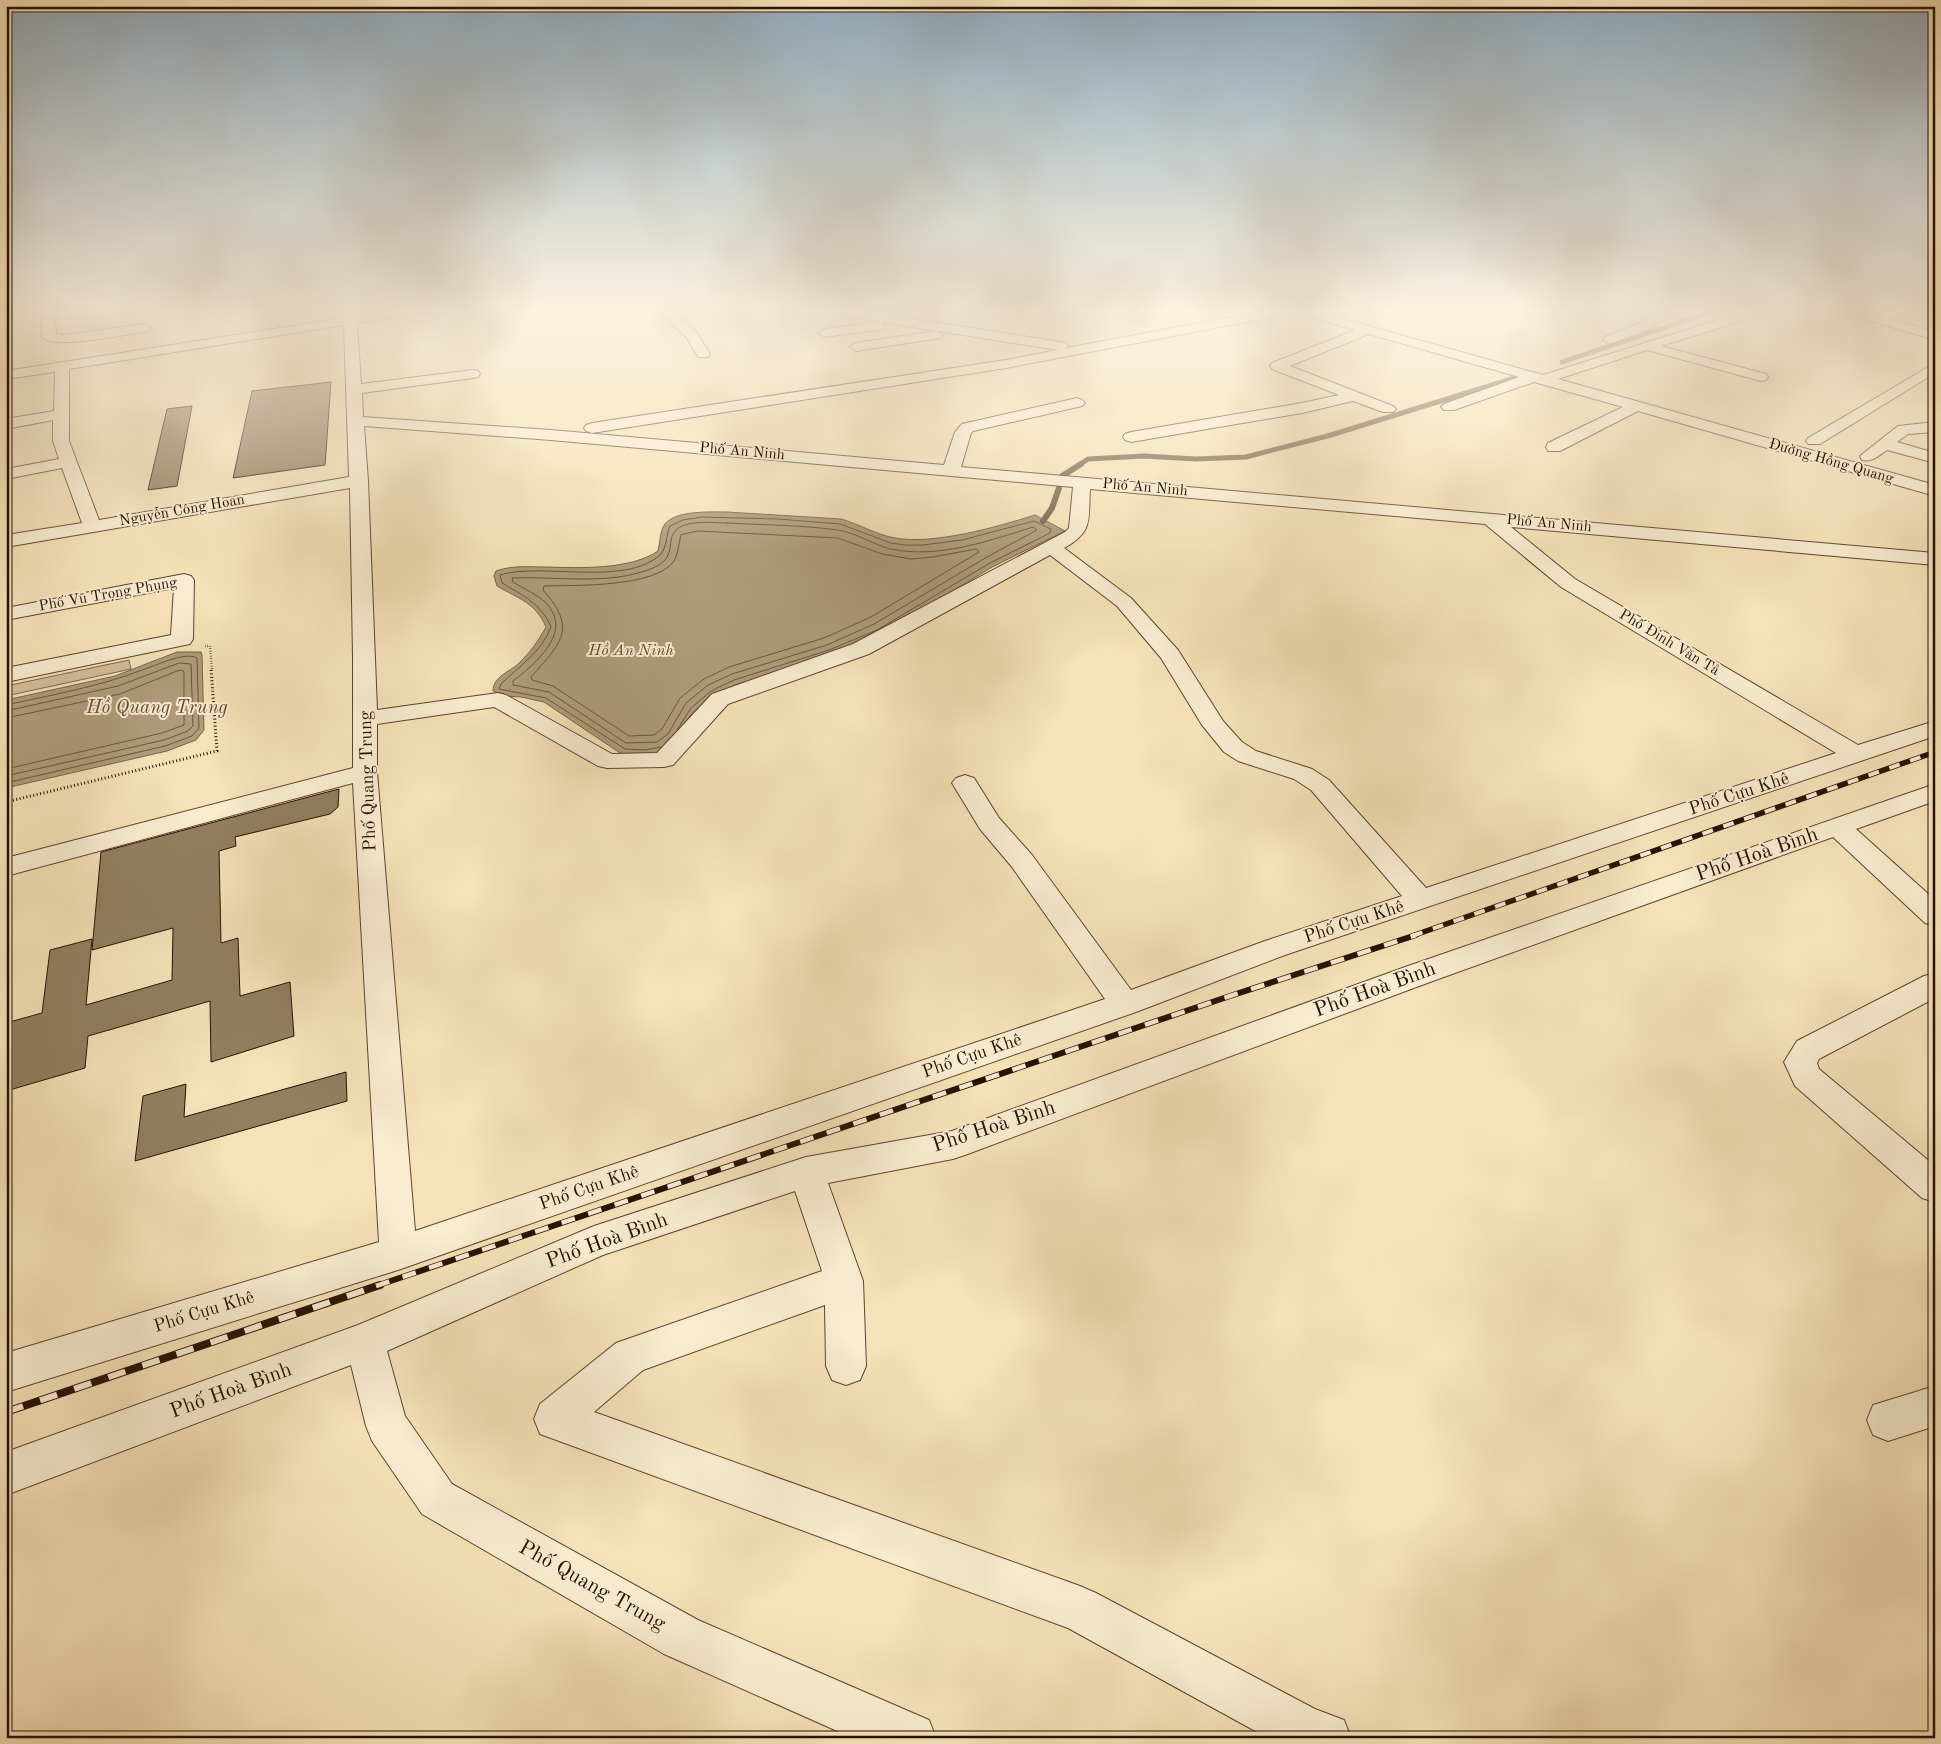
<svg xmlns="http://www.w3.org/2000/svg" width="1941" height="1744" font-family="'Old Standard TT',serif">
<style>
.green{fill:#d3be99;stroke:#7c684e}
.water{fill:#af9b7a;stroke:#78644a}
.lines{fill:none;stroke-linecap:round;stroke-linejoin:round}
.shore{stroke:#6a563e;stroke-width:1}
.stream-far1{stroke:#78644a;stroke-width:5}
.stream{stroke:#78644a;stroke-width:6}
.building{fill:#927e61;stroke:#261102}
.minor-casing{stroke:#5a4530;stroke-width:2}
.path-far1{stroke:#261102;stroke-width:2.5;stroke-dasharray:0.5 2;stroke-linecap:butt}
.path{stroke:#261102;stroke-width:3;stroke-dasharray:1 2.5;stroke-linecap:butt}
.minor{fill:#f9ecd1;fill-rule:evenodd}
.rail-far2-casing{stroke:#261102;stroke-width:5.5}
.rail-far1-casing{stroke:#261102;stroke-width:6}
.rail-casing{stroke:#261102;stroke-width:8}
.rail-far2{stroke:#f9ecd1;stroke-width:4;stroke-dasharray:11;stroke-linecap:butt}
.rail-far1{stroke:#f9ecd1;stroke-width:4.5;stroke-dasharray:14;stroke-linecap:butt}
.rail{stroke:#f9ecd1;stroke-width:6;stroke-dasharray:18;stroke-linecap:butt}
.labels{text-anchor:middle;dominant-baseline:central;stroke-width:4;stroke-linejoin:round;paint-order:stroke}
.far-street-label{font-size:15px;fill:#261102;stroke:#f9ecd1}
.far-water-label{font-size:16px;font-style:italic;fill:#644f38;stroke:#f9ecd1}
.street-label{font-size:18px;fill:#261102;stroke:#f9ecd1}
.water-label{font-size:19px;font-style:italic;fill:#644f38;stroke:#f9ecd1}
.near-street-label{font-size:21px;fill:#261102;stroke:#f9ecd1}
</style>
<rect width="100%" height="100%" fill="#f6e2b8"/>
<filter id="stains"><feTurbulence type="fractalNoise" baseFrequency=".004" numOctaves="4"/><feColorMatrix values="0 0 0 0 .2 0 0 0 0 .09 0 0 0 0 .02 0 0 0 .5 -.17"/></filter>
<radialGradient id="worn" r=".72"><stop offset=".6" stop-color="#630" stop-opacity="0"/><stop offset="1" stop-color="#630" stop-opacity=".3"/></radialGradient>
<path class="green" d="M129,660L131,669L6,696V686Z"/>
<g class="water">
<path d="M727,512L841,519C859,524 877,535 895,538C934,545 997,527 1035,515L1065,531L992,567L920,611L831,655L735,685L713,695L694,711L662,753L623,755L544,702L521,697L505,696L493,691C493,677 509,672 518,664C529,654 539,640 546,627C535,602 519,599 497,586L494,576L496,571C513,565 529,567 547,567C580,568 630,570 658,551C660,543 660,530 665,524C676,510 711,512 727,512Z"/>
<path d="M177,652H201L202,655L204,730L196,740L167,751L6,788V700L115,676Z"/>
</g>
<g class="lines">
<g class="shore">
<path d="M727,523C764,525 801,525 837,530C856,532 873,545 891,549C937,559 989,541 1033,527L1037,530L987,557L874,624L827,645L732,674L708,685L686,703L668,734L657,742L626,743L549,692L513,685V681C535,664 574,632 546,603C537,594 524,589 513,582L512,578C558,576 609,586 653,568C677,558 666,542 675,531C686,519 713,523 727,523Z"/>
<path d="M698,531L838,538L882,554L911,559L933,557L976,549L979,552L871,617L824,638L729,667L704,679L680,698L662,729L654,735L629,736L553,686L532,680L531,677C561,643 578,629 543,590L544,586C574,585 655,588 674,561C678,555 679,542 681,535Z"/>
<path d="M6,705C51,695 98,687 142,670C155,666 185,651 197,658L199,728L192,736L165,746L6,783"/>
<path d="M6,711L118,686L179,663L191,664L193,726L188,731L164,740L6,776"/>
<path d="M6,718L120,694L177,671L182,670L184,672V725L162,733L6,769"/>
<path d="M661,747L645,750L625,749L546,698L499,689L501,684C520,665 541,653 551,627C542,604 522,595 502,583L500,575C541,562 625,587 660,555C667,548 666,535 670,526L683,520L702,517L778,519L840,524L891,543L905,545H923L962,540L1034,521L1051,529L1050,533L990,563L877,630L829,650L734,680L711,691L691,708L677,730"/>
</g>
<g class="stream-far1">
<path d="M1562,362L1720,309"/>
<path d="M1079,465L1088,459L1144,456L1196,459L1246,457L1331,435L1521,376"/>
</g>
<g class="stream">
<path d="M1062,476L1081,464"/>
<path d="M1043,521L1052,508L1059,488"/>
</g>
</g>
<g class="building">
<path d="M331,382L325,465L233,478L252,391Z"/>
<path d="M192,406L177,486L148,490L167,409Z"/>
<path d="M339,789L338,807L330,814L235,837L236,846L219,851L221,943L238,938L240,996L290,982L294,1036L211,1062L210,1001L88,1036L85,1068L6,1091V1023L42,1013L50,950L92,939L86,1005L172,980L173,928L92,950L101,852Z"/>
<path d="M346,1072L347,1101L135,1161L143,1096L186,1084L184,1117Z"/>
</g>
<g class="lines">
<defs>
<g id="minor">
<path d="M42,309H54L56,334L63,335L145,324L152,328L145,332C127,334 53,350 42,337Z"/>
<path d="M344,309H356L357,315L400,309H429L423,313L357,323L361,384L473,370L478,371L480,374L478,377L473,378L362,393L363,417L551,430L944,465L955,432L962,424L1077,398L1082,400L1085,403L1082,406L973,431L971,433L961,467L1935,553V565L1511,527L1575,579L1858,745L1935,721V736L1285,955L1136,1012L398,1270L6,1392V1353L379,1242L353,783L6,876V858L353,768V656L350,488L6,547V535L82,523L62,468L6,479V469L59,459L53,441V420L6,429V419L54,411L55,372L6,379V371L344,318ZM344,325L349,477L99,520L69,441V369ZM364,426L551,440L1073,487L1069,528L1065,532L853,644L712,694L657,753L612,754L506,695L498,693L377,710L368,481ZM1090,489L1485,524L1561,587L1836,753L1426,888L1329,780L1312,769L1256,751L1242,742L1223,721L1178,650L1131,598L1064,548C1094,532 1088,519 1090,489ZM1050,555L1117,606L1161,658L1202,725L1224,752L1238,761L1294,779L1311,790L1402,896L1265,941L1131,990L1032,855L999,818L974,778L965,775L956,778L952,783L980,829L1012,867L1105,999L415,1231L377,772V724L494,707L598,766L607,768L664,767L673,765L728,704L869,654Z"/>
<path d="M657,309H670L697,333L710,354L708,357H698L687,338Z"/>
<path d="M818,309H847L1061,342L1066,343L1068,346L1066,348L1275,309H1308L1543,375L1753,309H1771L1770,312L1661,346L1766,374L1768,377L1766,380L1761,381L1647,350L1558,379L1935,485V496L1638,411L1560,451H1548L1546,447L1548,443L1623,407L1534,382L1454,410H1444L1441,407L1444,404L1519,377L1369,334L1290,366L1393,406L1396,409L1393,412H1383L1353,401L1302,413L1131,442L1125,440L1123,437L1125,434L1131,432L1302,403L1339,395L1272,369L1270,366L1272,363L1355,330L1294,313L1006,368L592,433L586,431L584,428L586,425L592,423L1006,360L1058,350L824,313L819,312Z"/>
<path d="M1662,309H1672L1674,311L1648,330L1610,344L1603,340L1605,337L1638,324Z"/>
<path d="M1840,309H1859L1935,332V340L1841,312Z"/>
<path d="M878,322L883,323L885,326L883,329L825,337L818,333L825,329Z"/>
<path d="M936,331L943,335L941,338L856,351L849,347L856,343Z"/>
<path d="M1935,363V373L1820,444H1808L1806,441L1808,438Z"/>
<path d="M1935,422V432L1908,434L1897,442L1935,453V463L1887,450C1878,456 1873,462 1862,460L1860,456L1898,426Z"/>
<path d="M184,574L191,576L194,580L193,639L190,644L6,682V668L171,635L174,588L6,620V608Z"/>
<path d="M1935,784V801L1856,829L1935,900V926L1925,923L1833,837L1430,982L965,1155L953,1159L828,1183L863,1281L866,1366L860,1380L846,1385L832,1380L826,1366L825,1305L643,1370L594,1412L1080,1586L1096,1593L1315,1709L1344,1720L1351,1738H1268L1068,1628L540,1434L534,1419L540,1404L616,1343L822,1271L795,1191L603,1255L387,1351L405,1416L452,1484L698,1620L929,1720L936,1738H853L664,1654L422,1514L372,1441L366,1426L351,1365L6,1495V1452L358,1325L594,1226L806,1157L952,1131L1408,966Z"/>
<path d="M1935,973V998L1819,1059L1817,1063L1819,1069L1935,1166V1202L1922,1198L1795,1086L1784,1062L1797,1041L1924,976Z"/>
<path d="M1935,1386V1426L1888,1441L1873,1435L1867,1420L1873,1405Z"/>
</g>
</defs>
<use href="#minor" class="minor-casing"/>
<path class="path-far1" d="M205,646H210L212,669"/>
<path class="path" d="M6,802L217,751L211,668"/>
<use href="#minor" class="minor"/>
<defs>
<path id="rail-far2" d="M1412,936L1935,752"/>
<path id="rail-far1" d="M376,1286L1230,996L1416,935"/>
<path id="rail" d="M6,1412L380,1285"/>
</defs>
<use href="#rail-far2" class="rail-far2-casing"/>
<use href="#rail-far1" class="rail-far1-casing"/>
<use href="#rail" class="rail-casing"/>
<use href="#rail-far2" class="rail-far2"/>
<use href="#rail-far1" class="rail-far1"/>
<use href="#rail" class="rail"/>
</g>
<linearGradient id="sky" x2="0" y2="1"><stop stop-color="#91aabc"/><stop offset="0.56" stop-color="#fbf2df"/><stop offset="1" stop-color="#fbf2df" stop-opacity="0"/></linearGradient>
<rect width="1941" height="553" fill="url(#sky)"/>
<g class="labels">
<g class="far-street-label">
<text transform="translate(742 452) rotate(5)">Phố An Ninh</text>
<text transform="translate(1831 462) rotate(16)">Đường Hồng Quang</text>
<text transform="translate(1145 488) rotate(5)">Phố An Ninh</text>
<text transform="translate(182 511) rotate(-10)">Nguyễn Công Hoan</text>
<text transform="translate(1549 524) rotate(5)">Phố An Ninh</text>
<text transform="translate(108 595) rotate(-10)">Phố Vũ Trọng Phụng</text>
<text transform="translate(1669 643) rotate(31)">Phố Đinh Văn Tả</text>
</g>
<g class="far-water-label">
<text x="631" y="651">Hồ An Ninh</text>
</g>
<g class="street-label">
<text transform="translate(368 781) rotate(-92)">Phố Quang Trung</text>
<text transform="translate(1739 794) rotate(-18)">Phố Cựu Khê</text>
<text transform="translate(1354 922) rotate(-18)">Phố Cựu Khê</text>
<text transform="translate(972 1056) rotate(-19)">Phố Cựu Khê</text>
<text transform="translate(589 1188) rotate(-19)">Phố Cựu Khê</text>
<text transform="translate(204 1312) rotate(-17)">Phố Cựu Khê</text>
</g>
<g class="water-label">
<text x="157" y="708">Hồ Quang Trung</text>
</g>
<g class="near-street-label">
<text transform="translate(1757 855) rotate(-19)">Phố Hoà Bình</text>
<text transform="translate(1375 990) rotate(-20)">Phố Hoà Bình</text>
<text transform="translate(994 1127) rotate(-18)">Phố Hoà Bình</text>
<text transform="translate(607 1241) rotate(-20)">Phố Hoà Bình</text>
<text transform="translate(231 1391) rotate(-20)">Phố Hoà Bình</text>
<text transform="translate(592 1586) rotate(29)">Phố Quang Trung</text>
</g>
</g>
<rect width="1941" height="1744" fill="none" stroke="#f6e2b8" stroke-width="25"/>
<rect x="8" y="8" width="1926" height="1729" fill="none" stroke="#261102" stroke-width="2.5"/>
<rect x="12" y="12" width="1916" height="1719" fill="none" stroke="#261102"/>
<rect width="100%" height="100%" filter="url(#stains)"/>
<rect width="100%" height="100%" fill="url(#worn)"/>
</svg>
